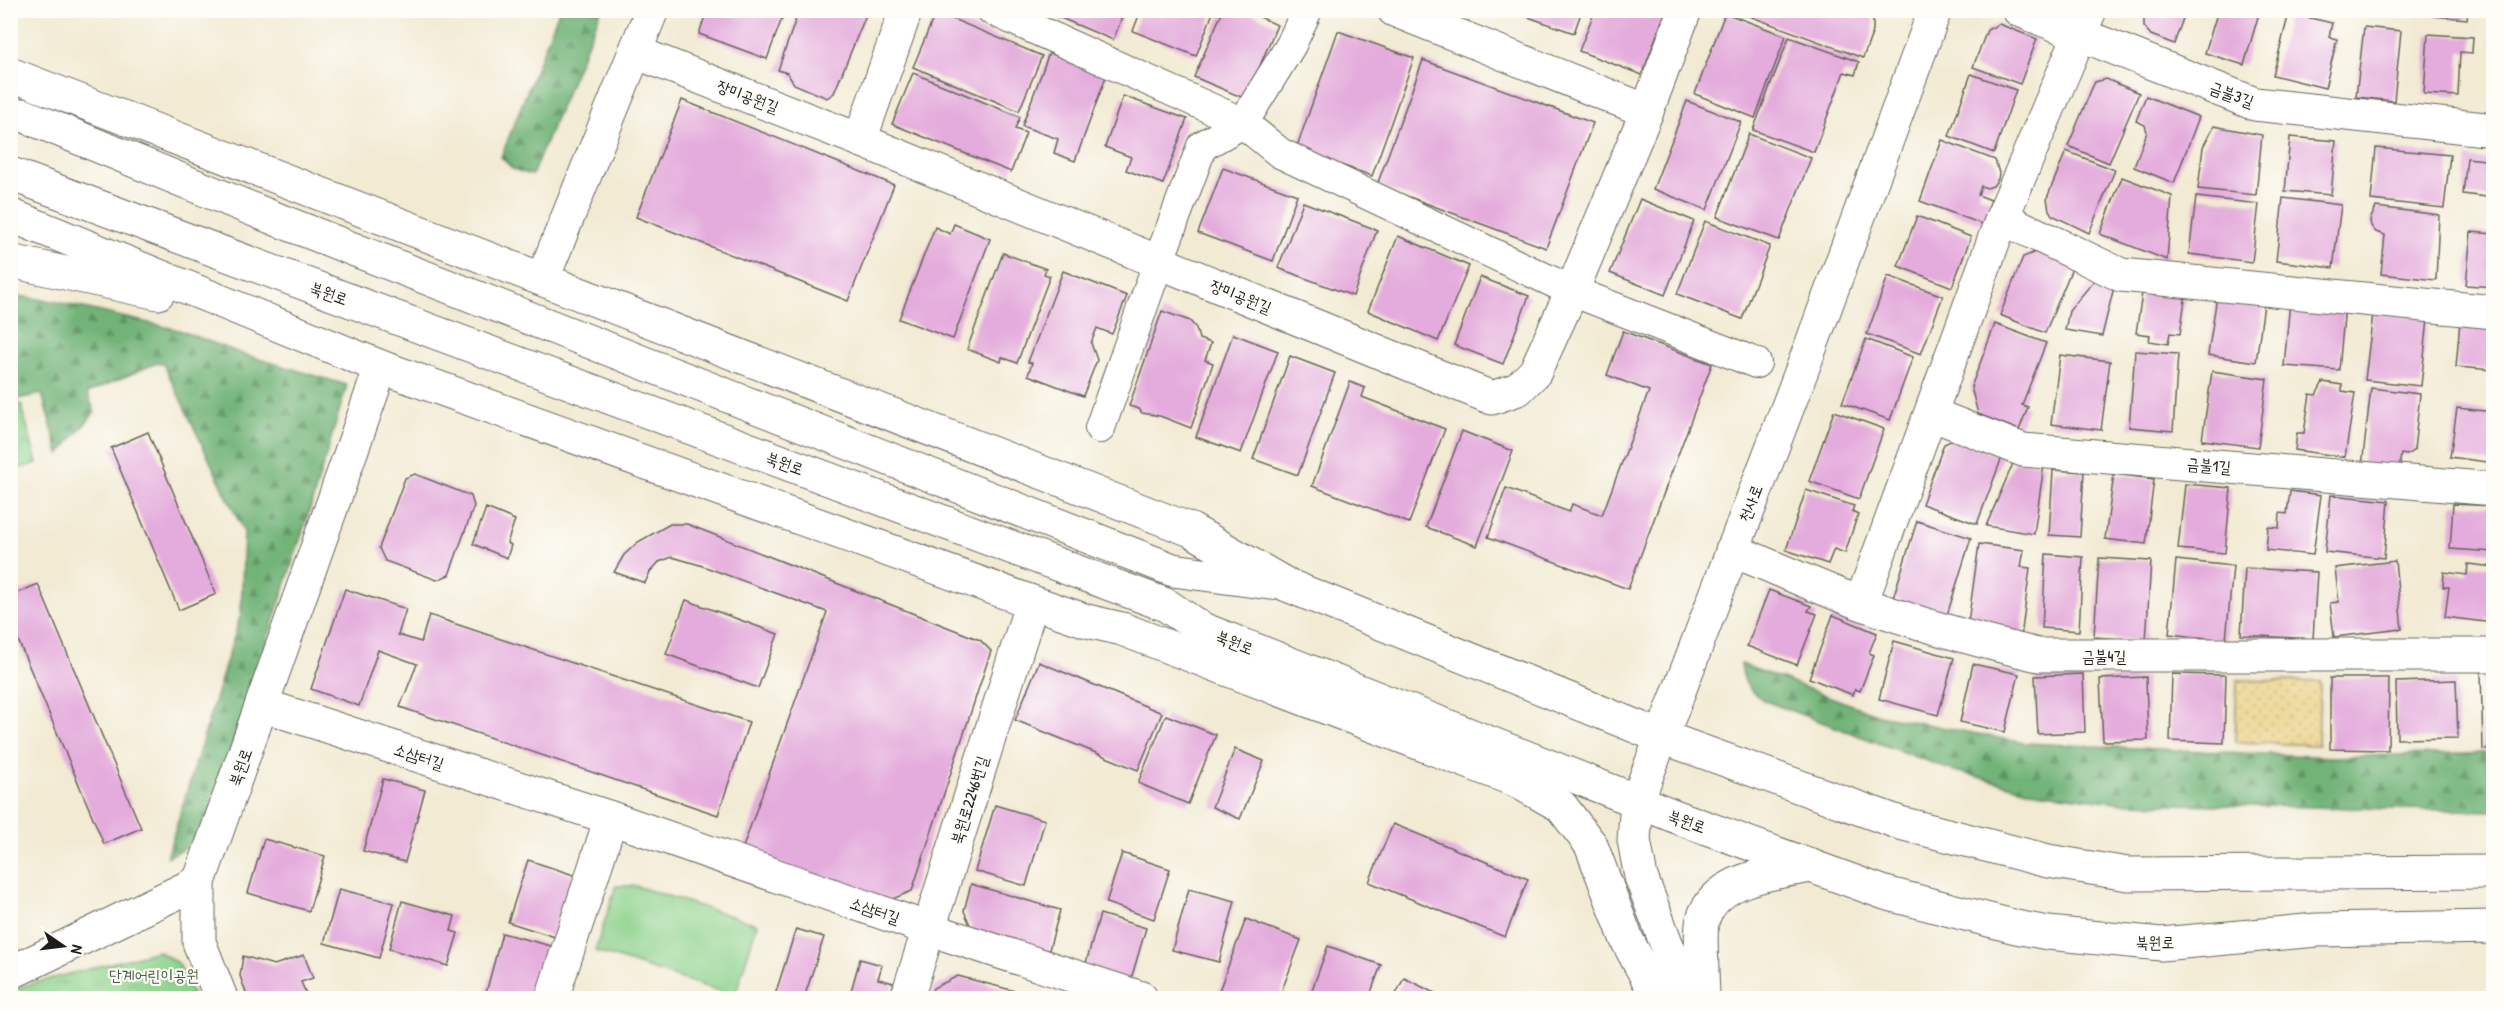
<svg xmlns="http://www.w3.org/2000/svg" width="2504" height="1009" font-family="'Patrick Hand','Poor Story',sans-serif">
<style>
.green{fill:#8dd28c;stroke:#547754;stroke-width:1.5}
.forest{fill:url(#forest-firs);stroke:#47684a;stroke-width:1.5}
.sand{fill:url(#sand-dots);stroke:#857b5d;stroke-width:1.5}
.park{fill:url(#park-tufts);stroke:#547754;stroke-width:1.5}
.building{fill:#e4acdc}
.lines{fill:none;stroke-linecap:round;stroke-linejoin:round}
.pedestrian-casing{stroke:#67645c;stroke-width:32}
.minor-casing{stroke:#67645c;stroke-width:35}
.tertiary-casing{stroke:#67645c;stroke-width:35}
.pedestrian{stroke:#fff;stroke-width:30}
.minor{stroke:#fff;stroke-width:33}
.tertiary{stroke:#fff;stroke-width:33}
.labels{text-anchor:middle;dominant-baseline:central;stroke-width:4.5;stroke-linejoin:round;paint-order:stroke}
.street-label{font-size:16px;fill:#1c1c1c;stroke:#fdfcf7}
.park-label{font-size:16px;fill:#445c43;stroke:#fdfcf7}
</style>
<defs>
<pattern id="forest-firs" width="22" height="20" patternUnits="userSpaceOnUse" patternTransform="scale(1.5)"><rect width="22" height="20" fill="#72b478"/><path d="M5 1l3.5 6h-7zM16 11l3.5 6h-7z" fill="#5d9262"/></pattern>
<pattern id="sand-dots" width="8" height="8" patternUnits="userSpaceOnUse" patternTransform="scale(1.5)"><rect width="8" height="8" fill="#eeda9e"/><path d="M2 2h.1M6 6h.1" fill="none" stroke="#ccba88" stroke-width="1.8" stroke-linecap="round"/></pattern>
<pattern id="park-tufts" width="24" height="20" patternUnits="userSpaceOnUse" patternTransform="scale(1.5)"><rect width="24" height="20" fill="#8dd28c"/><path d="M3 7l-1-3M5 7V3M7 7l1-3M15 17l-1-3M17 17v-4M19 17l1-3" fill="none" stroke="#79b478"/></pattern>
</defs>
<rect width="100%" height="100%" fill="#fdfcf7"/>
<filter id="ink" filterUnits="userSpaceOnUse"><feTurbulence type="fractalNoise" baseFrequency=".0167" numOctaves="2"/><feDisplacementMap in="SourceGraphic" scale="12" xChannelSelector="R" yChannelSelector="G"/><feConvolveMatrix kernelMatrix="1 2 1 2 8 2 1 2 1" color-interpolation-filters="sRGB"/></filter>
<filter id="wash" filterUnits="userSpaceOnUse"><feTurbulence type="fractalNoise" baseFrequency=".008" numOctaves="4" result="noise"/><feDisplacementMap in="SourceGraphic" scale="24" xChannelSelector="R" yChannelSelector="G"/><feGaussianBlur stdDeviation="1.35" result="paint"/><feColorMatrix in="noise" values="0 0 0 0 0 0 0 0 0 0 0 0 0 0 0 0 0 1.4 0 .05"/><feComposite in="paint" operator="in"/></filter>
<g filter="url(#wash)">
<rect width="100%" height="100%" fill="#f2ead3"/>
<path class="green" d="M616,886H636L757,924L735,996L595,951Z"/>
<g class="forest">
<path d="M559,11H601L532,175L513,169L501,157Z"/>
<path d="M11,295L53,301L179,330L242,354L347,385L310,509L202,840L167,857L241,614L244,532L164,365L159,362L87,393L95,412L59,454L42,394L11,400Z"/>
<path d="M1741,664L1879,715L2025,743L2332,757L2493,752V811L2124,803L2036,792L1951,770L1765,701C1748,691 1743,683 1741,664Z"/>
</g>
<path class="sand" d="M2237,680L2320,682L2318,745L2235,742Z"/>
<g class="park">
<path d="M21,404L37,463L11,471V406Z"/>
<path d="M158,951L179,964L194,998H11V989Z"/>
</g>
<g id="blocks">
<g class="building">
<path d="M707,10H785L767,59L699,34Z"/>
<path d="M799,10H868L834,93L827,98L794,84L787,73L778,70Z"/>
<path d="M1059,10H1125L1113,40L1056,16Z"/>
<path d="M1141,10H1214L1196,56L1133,31Z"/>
<path d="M1223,10H1245L1277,25L1246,99L1194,77Z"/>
<path d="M1508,10H1582L1574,33Z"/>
<path d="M1595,10H1666L1642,75L1579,51Z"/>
<path d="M1733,10H1870L1873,16V31L1863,58Z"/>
<path d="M2144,10H2186L2174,44L2151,35L2144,27Z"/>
<path d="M2218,10H2260L2244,65L2205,53Z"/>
<path d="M2434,10H2468L2467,19L2434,16Z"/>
<path d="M936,12L1042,56L1019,111L913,67Z"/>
<path d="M1725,13L1786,36L1755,118L1695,94Z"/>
<path d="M2289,13L2332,23L2329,37L2337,39L2325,88L2273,75Z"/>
<path d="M1999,24L2037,39L2020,84L1973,67L1987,30Z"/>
<path d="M2364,27L2401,31L2394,101L2356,97Z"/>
<path d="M1338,31L1414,58L1372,176L1296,149Z"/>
<path d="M2428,34L2473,37L2472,53L2460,52L2458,96L2424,94Z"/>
<path d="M1789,37L1859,62L1855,75L1844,72L1814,152L1753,130Z"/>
<path d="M1049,53L1107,74L1075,161L1054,153L1058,139L1022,126Z"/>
<path d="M1423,60L1593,123L1546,248L1377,185Z"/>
<path d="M913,73L1020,117L1015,129L1026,133L1011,172L892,124Z"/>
<path d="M1971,74L2016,90L1994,153L1949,136Z"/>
<path d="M2106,79L2139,93L2109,163L2068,146L2092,88L2095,82Z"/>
<path d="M1123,96L1187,119L1163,184L1126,170L1131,157L1105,147Z"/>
<path d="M2146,96L2199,117L2174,183L2134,167L2147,132L2145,125L2136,121Z"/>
<path d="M682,100L894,185L848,301L636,217Z"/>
<path d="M1687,101L1741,122L1707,210L1653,189Z"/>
<path d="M2214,126L2262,135L2256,195L2198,189L2203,147Z"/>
<path d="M1749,134L1811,158L1779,240L1717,217Z"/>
<path d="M2290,137L2336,141L2331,195L2285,191Z"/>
<path d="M1942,140L1995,160L1999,173L1998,179L1993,186L1987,188L1981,186L1978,195L1991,200L1982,224L1920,201Z"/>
<path d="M2376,148L2450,155L2444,208L2371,200Z"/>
<path d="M2066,151L2115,170L2089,233L2052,215L2049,210L2047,198Z"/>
<path d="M2467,158L2494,161V198L2463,194Z"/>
<path d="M1223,168L1297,195L1273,261L1198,233Z"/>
<path d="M2122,177L2172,196L2167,260L2100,234Z"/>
<path d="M2196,197L2259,204L2252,262L2189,254Z"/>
<path d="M2283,198L2341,205L2333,268L2276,261Z"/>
<path d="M1640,199L1694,221L1665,295L1610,273Z"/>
<path d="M1303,202L1377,230L1353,296L1278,268Z"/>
<path d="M2376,207L2439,215L2436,280L2381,274L2385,235L2376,232L2371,226L2370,220Z"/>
<path d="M1917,216L1971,237L1952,287L1898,266Z"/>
<path d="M1705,221L1770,246L1742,319L1677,294Z"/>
<path d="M954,224L990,239L953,339L899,319L935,227L950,234Z"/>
<path d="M2471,232L2494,234V287L2466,285Z"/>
<path d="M1398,236L1469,266L1438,341L1368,311Z"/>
<path d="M2038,251L2073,266L2045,333L2000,315L2023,257Z"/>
<path d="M1003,253L1046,269L1044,274L1050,276L1017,363L1002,357L1001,362L967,349Z"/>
<path d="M1063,271L1127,296L1112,334L1097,328L1091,343L1097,360L1083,396L1028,375L1032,363L1028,362Z"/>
<path d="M1888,276L1943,296L1921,354L1867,334Z"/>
<path d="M1480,277L1529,296L1503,364L1454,345Z"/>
<path d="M2097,277L2115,283L2102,336L2065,330L2069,311Z"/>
<path d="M2143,287L2186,293L2180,334L2170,333L2168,344L2149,341L2150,335L2136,333Z"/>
<path d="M2217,296L2264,304L2256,362L2208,355Z"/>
<path d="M2290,302L2345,306L2339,370L2284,366Z"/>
<path d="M1162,311L1190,321L1196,328L1199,339L1211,343L1205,360L1213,363L1191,428L1160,416L1142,413L1139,409L1129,406Z"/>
<path d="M2373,313L2428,318L2421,386L2365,380Z"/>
<path d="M2460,321L2494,324V370L2456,367Z"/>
<path d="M1995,324L2046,343L2022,405L2028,407L2019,430L1978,414L1971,387Z"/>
<path d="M1623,331L1712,364L1628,589L1488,537L1506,488L1569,512L1572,504L1602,515L1649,391L1607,375Z"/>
<path d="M1233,334L1278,351L1241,453L1196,437Z"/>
<path d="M1866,339L1913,357L1890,420L1842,403Z"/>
<path d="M2135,351L2178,354L2173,431L2129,427Z"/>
<path d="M2060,355L2110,361L2101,430L2051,424Z"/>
<path d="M1290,356L1335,373L1298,475L1253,459Z"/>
<path d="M2212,371L2267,379L2258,447L2202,440Z"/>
<path d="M1350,382L1365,388L1362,397L1445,429L1409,523L1312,486Z"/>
<path d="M2323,382L2342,385V391L2355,393L2345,457L2295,450L2297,433H2304L2310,394L2316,395Z"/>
<path d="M2371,388L2420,394L2414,450L2407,455L2401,454L2399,470L2362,466Z"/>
<path d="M2457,408L2494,412V463L2450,457Z"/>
<path d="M1834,411L1884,429L1859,499L1809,481Z"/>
<path d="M1462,431L1513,451L1477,546L1426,527Z"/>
<path d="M148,432L216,594L179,610L111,448Z"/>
<path d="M1953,440L2002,457L1977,524L1922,504L1944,444Z"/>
<path d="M2015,459L2044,465L2034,534L1986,526Z"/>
<path d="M2053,470L2084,472L2080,537L2049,535Z"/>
<path d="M415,474L471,496L474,506L449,575L437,580L385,561L379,548L405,478Z"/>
<path d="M2114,474L2154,479L2146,544L2105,539Z"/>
<path d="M2185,484L2231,488L2225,553L2178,549Z"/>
<path d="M1806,490L1854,506L1852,511L1858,514L1845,553L1834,549L1828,564L1786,550Z"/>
<path d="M2290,491L2321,495L2313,555L2266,550L2268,527L2279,528L2280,513L2287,514Z"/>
<path d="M2331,495L2389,501L2384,558L2325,552Z"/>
<path d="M2453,504L2494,506V552L2450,549Z"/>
<path d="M486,508L515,520L507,543L511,545L507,558L473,544Z"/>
<path d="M1917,521L1971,538L1947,615L1893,598Z"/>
<path d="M670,524H687L980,640L991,651L912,891L885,902L742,850L827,612L700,565L672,557L659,562L650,572L645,583L614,572L624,555L638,542Z"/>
<path d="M1979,544L2024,550L2021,567L2030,568L2021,638L1967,630Z"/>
<path d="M2046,554L2083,557L2079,631L2042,628Z"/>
<path d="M2099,558L2151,561L2146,641L2094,637Z"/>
<path d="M2176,560L2233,566L2226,640L2169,634Z"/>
<path d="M2395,561L2402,629L2334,637L2330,603L2339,602L2335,568Z"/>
<path d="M2468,564L2494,567V611L2485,622L2445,617L2449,587H2443L2444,572L2467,575Z"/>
<path d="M2245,568L2317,572L2313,639L2241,635Z"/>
<path d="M38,584L141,828L104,844L10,621V596Z"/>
<path d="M345,589L406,609L398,635L421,642L429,615L749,722L718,815L400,707L417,664L378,650L359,706L311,689Z"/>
<path d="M1769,590L1811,606L1808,611L1817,614L1797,665L1747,646Z"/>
<path d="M686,600L778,634L758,688L666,654Z"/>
<path d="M1833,615L1877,633L1869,653L1874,655L1860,691L1855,689L1853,695L1809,678Z"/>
<path d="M1894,641L1954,658L1938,715L1879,699Z"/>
<path d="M1039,662L1162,713L1138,770L1015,720Z"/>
<path d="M1973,664L2019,674L2005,732L1960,722Z"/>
<path d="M2481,670H2494V749L2483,750Z"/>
<path d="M2083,674L2085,732L2038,734L2035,676Z"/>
<path d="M2172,674L2226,675L2224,743L2170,741Z"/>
<path d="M2146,677L2148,740L2103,741L2100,679Z"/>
<path d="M2330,678H2389L2388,750L2330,749Z"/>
<path d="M2456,680L2458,738L2397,739L2396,682Z"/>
<path d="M1166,715L1216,735L1188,804L1138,783Z"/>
<path d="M1235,749L1264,761L1240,819L1212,807Z"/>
<path d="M383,779L425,790L405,862L363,851Z"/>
<path d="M995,805L1045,820L1026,886L975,871Z"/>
<path d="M1393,824L1528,879L1505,937L1369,882Z"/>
<path d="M264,839L325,856L309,911L248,893Z"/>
<path d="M1122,853L1170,869L1154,919L1106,903Z"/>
<path d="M528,860L580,877L561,939L508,922Z"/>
<path d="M971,884L1060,910L1047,957L974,934L964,911Z"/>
<path d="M339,889L394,903L379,958L324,943Z"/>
<path d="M1189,889L1235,901L1219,962L1172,950Z"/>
<path d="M402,901L455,916L451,931L458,933L448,966L389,949Z"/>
<path d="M1100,914L1146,928L1130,983L1084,970Z"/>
<path d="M1246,919L1301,940L1279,998H1223L1217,996Z"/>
<path d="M796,929L824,937L804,998H774Z"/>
<path d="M502,933L555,947L541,998H505L486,993Z"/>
<path d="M1328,946L1381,965L1369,998H1309Z"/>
<path d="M304,955L313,978L301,982L308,998H248L240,976L243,956L274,965Z"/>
<path d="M860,959L882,965L878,979L894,983L890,998H849Z"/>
<path d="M958,976L1015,991L1013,998H930L933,988Z"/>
<path d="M1404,978L1445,998H1394Z"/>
</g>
</g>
</g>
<g filter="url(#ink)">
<use href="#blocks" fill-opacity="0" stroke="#67645c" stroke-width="1.5"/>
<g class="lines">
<defs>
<g id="pedestrian">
<path d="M992,10L1243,123L1280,153L1572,291L1756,363"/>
<path d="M1100,428L1158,263L1202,146L1243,123L1291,45L1307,10"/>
</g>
<g id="minor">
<path d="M1394,10L1647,111"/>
<path d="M635,52L860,140L1492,398L1518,389L1535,372L1572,291L1647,111L1685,10"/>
<path d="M860,140L906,10"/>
<path d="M2002,218L2121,275L2494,312"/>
<path d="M1931,414L2023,450L2494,489"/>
<path d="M1732,550C1776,568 1819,588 1863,604C1921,625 1979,641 2038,655H2494"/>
<path d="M1861,603L2002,218L2090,10"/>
<path d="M262,705L611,818L929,929L1141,998"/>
<path d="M10,973L199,882"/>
<path d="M221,998L199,942V882L381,367"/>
<path d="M552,998L611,818"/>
<path d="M907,998L1032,602"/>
</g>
<g id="tertiary">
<path d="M2019,10L2255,104L2494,130"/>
<path d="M10,74L1191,530L1287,585L1662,737L1900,823L2048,861L2128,874L2494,872"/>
<path d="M23,115L276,219L1173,570L1270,583"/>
<path d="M11,174L1166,605L1200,628L1682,819L1885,893L2016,927L2048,933L2161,944L2317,930L2494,927"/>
<path d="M10,215L381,367L1032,602L1087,621L1122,629L1515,780L1561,806L1591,845L1627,940L1658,998"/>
<path d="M10,261L158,293"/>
<path d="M543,278L652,10"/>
<path d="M1687,998L1641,877L1634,840L1637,801L1808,354L1935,10"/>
<path d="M1703,998C1703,983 1699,930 1703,919C1717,877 1774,873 1811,866"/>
</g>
</defs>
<use href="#pedestrian" class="pedestrian-casing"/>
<use href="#minor" class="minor-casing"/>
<use href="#tertiary" class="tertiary-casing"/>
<use href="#pedestrian" class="pedestrian"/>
<use href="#minor" class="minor"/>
<use href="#tertiary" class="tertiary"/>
</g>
</g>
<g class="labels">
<g class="street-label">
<text transform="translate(2232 94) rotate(20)">금불3길</text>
<text transform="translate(748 96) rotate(21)">장미공원길</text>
<text transform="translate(329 293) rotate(20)">북원로</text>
<text transform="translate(1241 296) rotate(22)">장미공원길</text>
<text transform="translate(785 463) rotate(20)">북원로</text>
<text transform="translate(2209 465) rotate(5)">금불1길</text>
<text transform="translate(1750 503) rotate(-69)">천사로</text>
<text transform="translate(1235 642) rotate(22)">북원로</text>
<text x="2104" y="656">금불4길</text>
<text transform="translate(419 756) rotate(18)">소삼터길</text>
<text transform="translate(240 767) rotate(-70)">북원로</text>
<text transform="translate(969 800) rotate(-73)">북원로2246번길</text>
<text transform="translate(1687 821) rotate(20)">북원로</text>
<text transform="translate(875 910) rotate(19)">소삼터길</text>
<text x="2155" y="942">북원로</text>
</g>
<g class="park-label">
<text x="154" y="975">단계어린이공원</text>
</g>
</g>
<rect width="2504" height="1009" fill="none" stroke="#fdfcf7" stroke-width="36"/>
<g transform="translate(63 946) rotate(104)" stroke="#fdfcf7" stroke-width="4.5" paint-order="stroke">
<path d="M0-4.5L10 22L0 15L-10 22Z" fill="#1c1c1c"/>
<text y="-9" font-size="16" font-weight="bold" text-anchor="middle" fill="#1c1c1c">N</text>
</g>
</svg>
